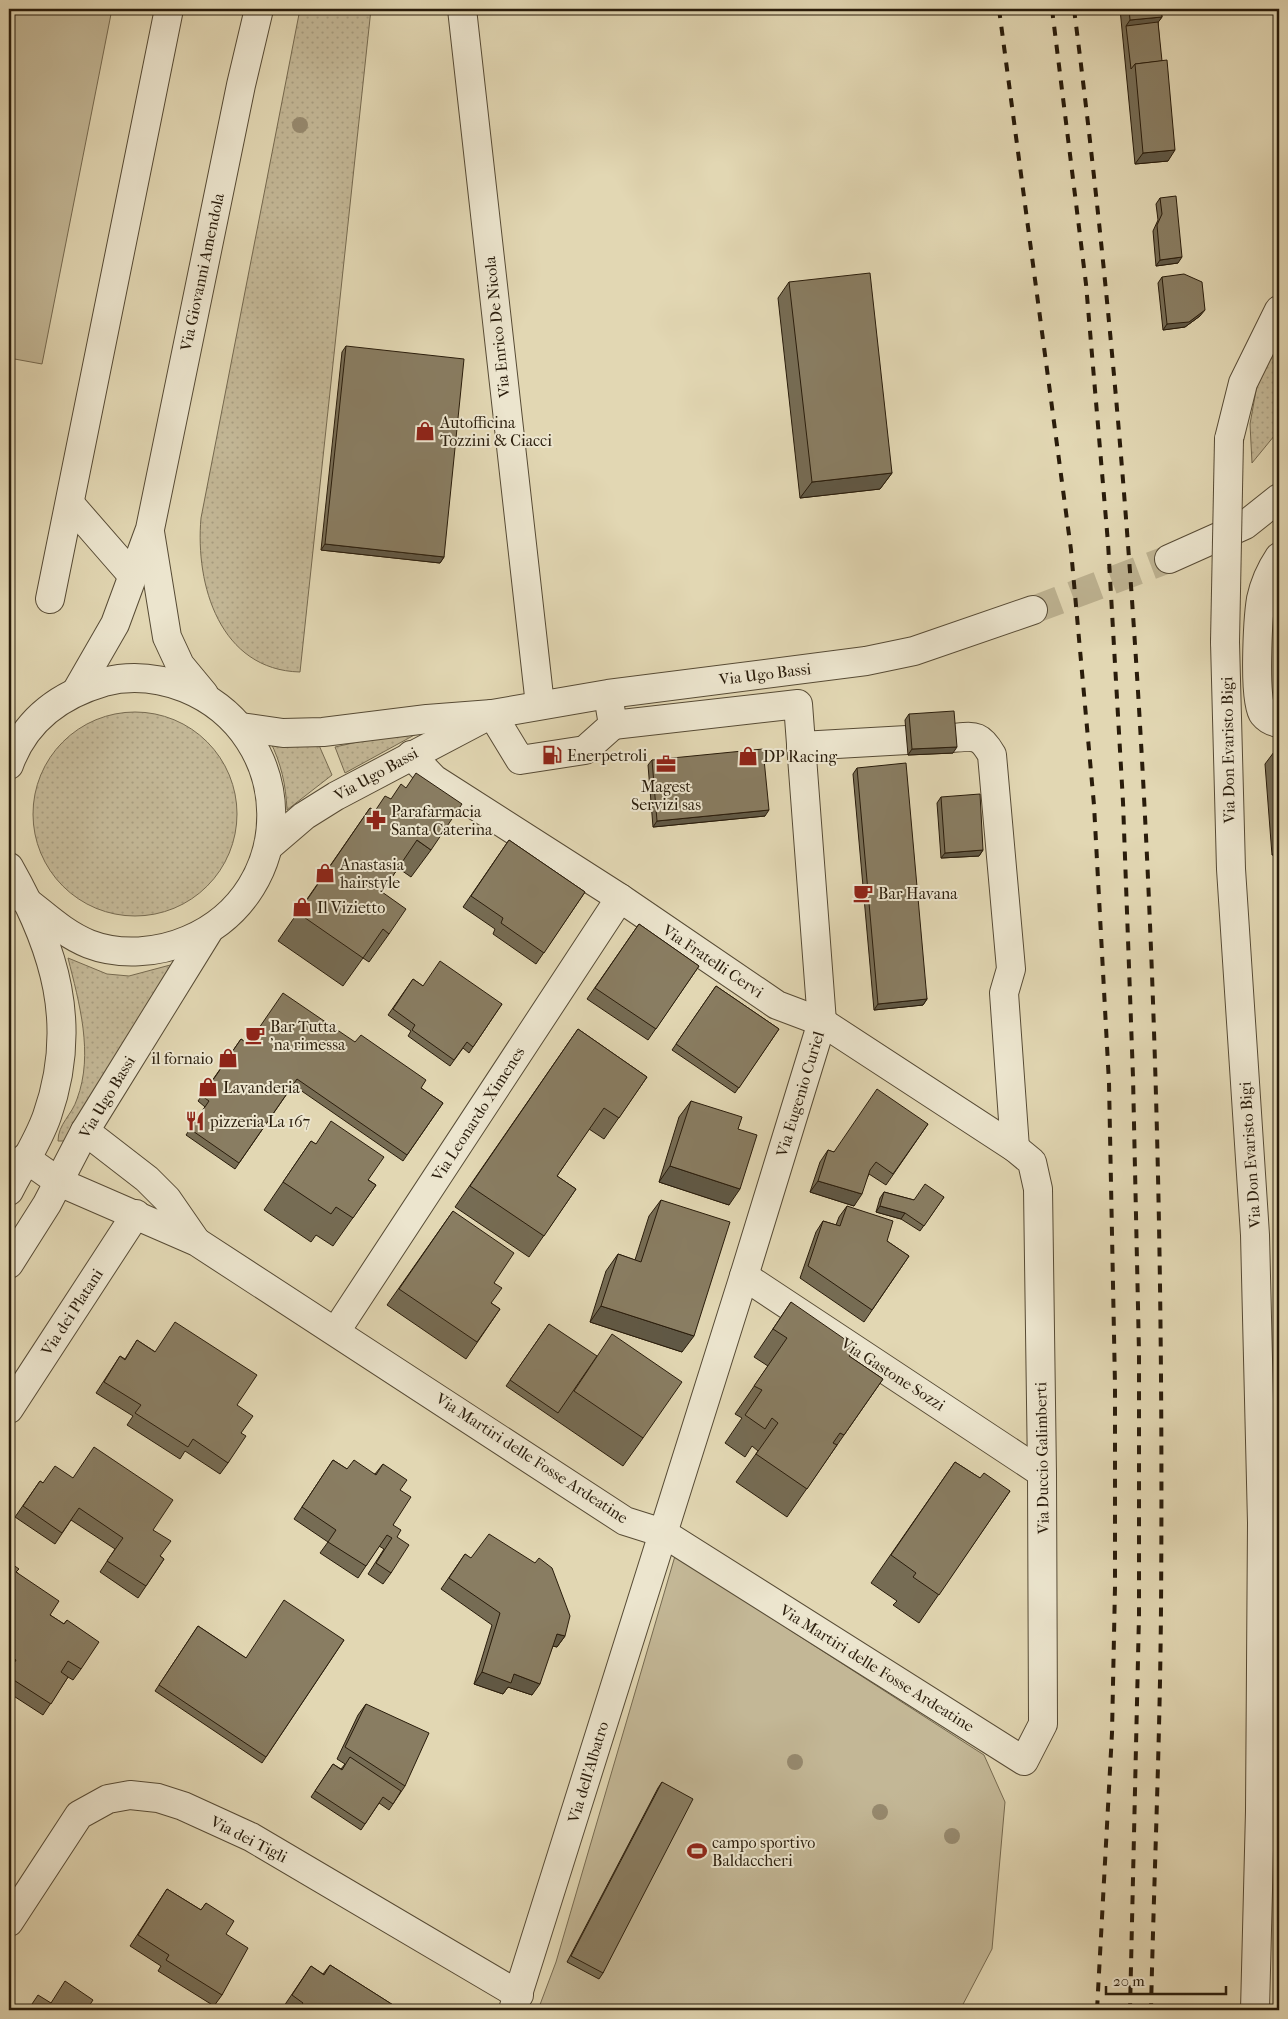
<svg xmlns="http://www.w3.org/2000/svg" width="1288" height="2019" font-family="'IM FELL French Canon',serif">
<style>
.grass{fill:url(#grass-dots);stroke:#766a50}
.park{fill:#c3b796;stroke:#766a50}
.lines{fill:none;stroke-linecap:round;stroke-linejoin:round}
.minor-tunnel{stroke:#bdb291;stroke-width:28;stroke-dasharray:28 14;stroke-linecap:butt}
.minor-casing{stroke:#574b35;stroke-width:30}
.minor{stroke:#ece5ce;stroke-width:28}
.rail{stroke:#291c0b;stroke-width:4;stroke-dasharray:9 9;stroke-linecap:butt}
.minor-bridge-casing{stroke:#574b35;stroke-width:30;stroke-linecap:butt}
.minor-bridge{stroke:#ece5ce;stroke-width:28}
.tree{fill:#96896e}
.wall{fill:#766c54;stroke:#291c0b}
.shaded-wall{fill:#605845;stroke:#291c0b}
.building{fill:#897d62;stroke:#291c0b}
.labels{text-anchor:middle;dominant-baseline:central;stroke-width:4;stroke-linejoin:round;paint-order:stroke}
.street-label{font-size:16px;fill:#291c0b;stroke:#ece5ce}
.poi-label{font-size:16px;fill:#291c0b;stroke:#ece5ce;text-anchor:start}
</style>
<defs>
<pattern id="grass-dots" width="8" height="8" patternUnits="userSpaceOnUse" patternTransform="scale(1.25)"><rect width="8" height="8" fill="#c3b796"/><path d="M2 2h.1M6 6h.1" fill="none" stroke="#a89d80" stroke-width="1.8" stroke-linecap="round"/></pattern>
</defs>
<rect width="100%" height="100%" fill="#e2d7b3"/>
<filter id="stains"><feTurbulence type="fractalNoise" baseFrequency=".004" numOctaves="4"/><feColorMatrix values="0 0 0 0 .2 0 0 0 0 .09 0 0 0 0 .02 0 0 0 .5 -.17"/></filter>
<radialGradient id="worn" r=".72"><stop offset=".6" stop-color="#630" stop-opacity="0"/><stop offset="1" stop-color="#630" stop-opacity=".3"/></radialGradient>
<g class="grass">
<path d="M300,9H371L300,672C220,670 195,585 201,518Z"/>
<path d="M1279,333V430L1252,463L1250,424L1257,385Z"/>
<circle cx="135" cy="814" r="102"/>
<path d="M416,729L418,733L345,773L335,747Z"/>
<path d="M270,741L318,743L332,775L287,810C286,785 281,763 270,741Z"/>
<path d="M68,958L107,974L129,976L174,964L64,1141H58C58,1124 72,1115 77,1099C94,1054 79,1002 68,958Z"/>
</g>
<g class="park">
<path d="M9,9H112L42,364L9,358Z"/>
<path d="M675,1556L984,1755L1005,1802L992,1949L960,2010H538L556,1962Z"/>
</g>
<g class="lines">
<path class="minor-tunnel" d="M1033,610L1169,559"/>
<defs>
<g id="minor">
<path d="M462,9L540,705"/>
<path d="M1229,439L1243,383L1279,310"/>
<path d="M71,505L132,575"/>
<path d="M150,532L167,637L180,665L204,694"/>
<path d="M1279,557C1271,569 1264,585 1261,599C1258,617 1253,702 1263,714C1267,719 1273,722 1279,723"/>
<path d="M1169,559L1245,525L1279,498"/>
<path d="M50,599L169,9"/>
<path d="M1225,642L1231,869L1255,1235L1262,1523L1260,1811L1255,2010"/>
<path d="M77,690L115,624L150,529L241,85L259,9"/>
<path d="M492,714L520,760L585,750L613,725L610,707"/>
<path d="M241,727L283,733L323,732L427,719L492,714L608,694L866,661L914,651L1033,610"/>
<path d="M952,738C975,736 980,734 992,755L1011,969L1004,993L1015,1148"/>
<path d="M801,746L907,740"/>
<path d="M9,765C25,720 59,695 104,682C131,675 159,678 185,688C298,734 301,892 188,940C158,953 120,956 89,944C57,931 37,906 9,889"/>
<path d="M269,846L304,816L336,796L482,719"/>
<path d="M9,867C55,948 79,1025 47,1116C38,1142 21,1167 9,1191"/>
<path d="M85,1131L147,1179L167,1199L196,1241"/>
<path d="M25,1158L59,1182L197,1242L625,1521L663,1533L1024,1761L1043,1724L1042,1473L1038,1189L1032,1162L1015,1148L822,1022L777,1005L620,898L434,779L411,755"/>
<path d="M9,1264L47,1204L85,1131L208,932"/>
<path d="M744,1276L1042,1473"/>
<path d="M336,1331L620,898"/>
<path d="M9,1409L136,1214"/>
<path d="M9,1922L79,1815L108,1799L130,1795L158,1798L183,1806L251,1837L519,1995"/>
<path d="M513,2010L744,1276L822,1022L798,704L613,725"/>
</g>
</defs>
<use href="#minor" class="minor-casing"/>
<use href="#minor" class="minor"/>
<g class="rail">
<path d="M999,9L1071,550L1094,805L1109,1083L1115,1385V1587L1112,1733L1097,2010"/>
<path d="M1052,9L1086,284L1108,543L1123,802L1133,1077L1139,1353V1615L1130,2010"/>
<path d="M1074,9C1142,539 1165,1073 1161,1607C1160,1742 1154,1876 1151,2010"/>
</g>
<defs>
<path id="minor-bridge" d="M1225,642L1229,439"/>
</defs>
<use href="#minor-bridge" class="minor-bridge-casing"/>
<use href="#minor-bridge" class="minor-bridge"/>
</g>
<g class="tree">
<circle cx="300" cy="125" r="8"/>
<circle cx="795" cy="1762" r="8"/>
<circle cx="880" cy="1812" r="8"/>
<circle cx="952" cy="1836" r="8"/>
</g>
<g class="wall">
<path d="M1120,9H1161L1162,17L1158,22L1168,161L1135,164Z"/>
<path d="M1160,198L1178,263L1156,266L1153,231L1158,220L1156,204Z"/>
<path d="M1162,277L1200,316L1185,327L1163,330L1158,283Z"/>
<path d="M789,282L892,473L880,489L800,498L778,298Z"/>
<path d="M346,346L444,557L440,563L321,550L342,352Z"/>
<path d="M909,714L953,753L908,755L905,720Z"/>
<path d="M1277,748H1279V854L1272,855L1265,764Z"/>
<path d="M652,760L765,816L653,827L648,765Z"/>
<path d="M857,768L927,999L923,1005L874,1010L853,774Z"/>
<path d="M941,797L983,850L979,856L941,858L937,803Z"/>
<path d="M370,808L431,850L411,877L398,868L382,892L389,934L369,962L363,958L343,986L278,941Z"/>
<path d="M509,840L585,892L536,964L493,934L495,929L463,907Z"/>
<path d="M1278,877H1279V913H1277L1274,883Z"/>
<path d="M639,924L699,966L648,1040L587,999Z"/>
<path d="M413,979L423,986L502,1004L469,1053L463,1048L450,1066L408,1036L411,1031L388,1015Z"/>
<path d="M716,986L779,1029L735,1093L672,1050Z"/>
<path d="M578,1029L647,1077L604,1139L589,1129L557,1176L576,1189L529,1257L455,1207Z"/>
<path d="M241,1039L248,1044L421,1088L443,1103L403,1161L293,1085L235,1169L186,1135L205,1107L198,1101Z"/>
<path d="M691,1101L738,1129L729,1205L659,1182L679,1117Z"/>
<path d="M928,1124L886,1185L869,1174L854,1206L810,1192L820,1162L828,1150L833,1152Z"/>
<path d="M311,1141L376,1185L333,1246L316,1235L311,1242L264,1210Z"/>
<path d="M884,1192L914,1200L944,1197L920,1231L901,1219L876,1212L880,1198Z"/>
<path d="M661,1200L682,1352L590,1322L606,1271L618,1254L635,1260L649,1216Z"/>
<path d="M847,1206L887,1241L909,1256L864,1322L800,1278L816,1232L823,1221L836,1225L839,1217Z"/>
<path d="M453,1211L494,1283L491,1303L500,1309L466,1359L387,1305Z"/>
<path d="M791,1302L849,1356L883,1379L787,1517L736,1482L758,1451L752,1446L745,1457L725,1443L742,1418L735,1414L768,1366L754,1357Z"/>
<path d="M549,1324L643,1438L623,1466L506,1386Z"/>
<path d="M137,1340L237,1405L241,1433L228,1463L220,1474L185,1451L180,1459L127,1425L133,1416L96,1393L120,1356L125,1359Z"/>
<path d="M333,1460L347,1469L375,1474L383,1464L400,1490L393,1525L397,1537L391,1573L383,1584L368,1574L384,1549L379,1546L358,1578L320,1553L328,1542L294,1519Z"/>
<path d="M955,1462L980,1478L1010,1491L919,1623L893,1605L897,1601L871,1583Z"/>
<path d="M40,1481L43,1483L153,1530L160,1556L164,1559L138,1598L100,1572L115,1549L71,1520L55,1544L15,1517Z"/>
<path d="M465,1554L565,1636L557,1647L553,1646L532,1695L508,1687L503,1694L474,1684L492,1625L441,1589Z"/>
<path d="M9,1562L50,1615L64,1624L67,1620L81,1669L73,1680L68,1677L43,1715L9,1693Z"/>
<path d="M198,1626L246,1658L344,1640L262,1763L155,1691Z"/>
<path d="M366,1704L405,1786L389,1810L379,1803L361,1830L311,1797L333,1764L341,1769L345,1764L337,1759L358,1715Z"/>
<path d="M662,1782L603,1973L599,1979L567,1962L658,1788Z"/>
<path d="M167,1889L201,1910L206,1903L226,1934L222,1995L214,2006L158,1971L161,1966L130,1946Z"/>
<path d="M330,1965L401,2010H290L284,2006L311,1966L323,1974Z"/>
</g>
<g class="shaded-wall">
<path d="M1162,17L1154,28L1126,26L1130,20Z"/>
<path d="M1175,150L1168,161L1135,164L1143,153Z"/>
<path d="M1182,257L1178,263L1156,266L1160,260Z"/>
<path d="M1205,310L1200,316L1185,327L1163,330L1167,324Z"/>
<path d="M892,473L880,489L800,498L812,482Z"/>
<path d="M325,544L444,557L440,563L321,550Z"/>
<path d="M957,747L953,753L908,755L912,749Z"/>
<path d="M769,810L765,816L653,827L657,821Z"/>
<path d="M1279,845V854L1272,855Z"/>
<path d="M983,850L979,856L941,858L945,853Z"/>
<path d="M927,999L923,1005L874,1010L878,1004Z"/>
<path d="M670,1166L740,1189L729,1205L659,1182Z"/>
<path d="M818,1181L862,1194L854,1206L810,1192Z"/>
<path d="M880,1206L905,1213L901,1219L876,1212Z"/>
<path d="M601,1306L694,1336L682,1352L590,1322Z"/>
<path d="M557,1634L565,1636L557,1647L549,1645Z"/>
<path d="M482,1672L514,1674L540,1684L532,1695L508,1687L503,1694L474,1684Z"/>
</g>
<g class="building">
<path d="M1129,9H1161L1162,17L1130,20Z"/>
<path d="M1158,22L1162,61L1135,64L1131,69L1126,26Z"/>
<path d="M1167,60L1175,150L1143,153L1135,64Z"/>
<path d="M1176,196L1182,257L1160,260L1157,225L1162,214L1160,198Z"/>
<path d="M870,273L892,473L812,482L789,282Z"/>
<path d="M1184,274L1202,282L1205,310L1189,322L1167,324L1162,277Z"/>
<path d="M346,346L464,359L444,557L325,544Z"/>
<path d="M954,711L957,747L912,749L909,714Z"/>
<path d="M1277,748H1279V781Z"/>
<path d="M763,749L769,810L657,821L652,760Z"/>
<path d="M906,763L927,999L878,1004L857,768Z"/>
<path d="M416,773L462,804L431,850L417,840L382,892L406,909L389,934L383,929L363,958L298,913L370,808L375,811L385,796L391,799L401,784L406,788Z"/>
<path d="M980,794L983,850L945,853L941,797Z"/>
<path d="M509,840L585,892L544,953L501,923L503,918L471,896Z"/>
<path d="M639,924L699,966L656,1029L595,988Z"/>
<path d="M440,961L502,1004L473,1047L467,1042L454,1060L412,1030L415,1025L393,1009L413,979L423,986Z"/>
<path d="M716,986L779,1029L739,1088L676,1044Z"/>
<path d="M283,993L355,1042L361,1035L426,1080L421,1088L443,1103L407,1155L297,1079L239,1163L190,1129L209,1101L202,1096L241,1039L248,1044Z"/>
<path d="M578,1029L647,1077L619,1118L604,1108L557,1176L576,1189L544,1236L470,1186Z"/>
<path d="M877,1089L928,1124L893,1174L876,1162L870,1170L862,1194L818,1181L828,1150L834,1152Z"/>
<path d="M691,1101L742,1117L738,1129L757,1135L740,1189L670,1166Z"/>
<path d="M331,1121L384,1157L368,1180L376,1185L353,1218L336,1207L331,1214L283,1182L311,1141L316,1144Z"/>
<path d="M925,1184L944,1197L924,1226L905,1213L880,1206L884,1192L914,1200Z"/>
<path d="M661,1200L730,1222L694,1336L601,1306L618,1254L641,1262Z"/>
<path d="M847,1206L893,1221L887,1241L909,1256L872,1310L808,1266L823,1221L840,1226Z"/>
<path d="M453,1211L514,1253L494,1283L502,1288L491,1303L500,1309L477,1342L399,1289Z"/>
<path d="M791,1302L856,1347L849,1356L883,1379L844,1435L840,1433L833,1443L837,1445L807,1489L756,1454L778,1423L772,1418L765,1429L745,1415L762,1390L754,1386L787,1338L773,1329Z"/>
<path d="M175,1322L257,1375L237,1405L253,1416L241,1433L246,1436L228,1463L193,1439L188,1447L135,1413L141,1405L104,1382L120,1356L125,1360L137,1340L155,1352Z"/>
<path d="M549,1324L597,1356L558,1413L510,1380Z"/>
<path d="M612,1334L682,1382L643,1438L574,1391Z"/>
<path d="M94,1447L173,1500L153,1530L171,1541L160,1556L164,1559L146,1586L107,1561L123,1538L79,1508L62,1533L23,1506L40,1481L43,1483L55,1466L73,1478Z"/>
<path d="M333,1460L347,1469L354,1460L376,1475L383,1464L407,1480L400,1490L411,1497L393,1525L401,1530L397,1537L409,1545L391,1573L376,1563L392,1538L387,1535L366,1566L328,1542L336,1530L302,1507Z"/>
<path d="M955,1462L980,1478L984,1473L1010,1491L939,1595L913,1577L916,1573L891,1555Z"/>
<path d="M489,1534L535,1563L539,1558L552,1568L570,1616L565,1636L557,1634L540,1684L514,1674L511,1683L482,1672L500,1613L449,1578L465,1554L471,1558Z"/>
<path d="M9,1562L19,1569L16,1572L59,1601L50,1615L64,1624L67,1620L99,1642L81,1669L68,1661L61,1672L68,1677L51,1704L9,1677V1671L16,1660L9,1655Z"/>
<path d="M284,1600L344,1640L266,1757L159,1685L198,1626L246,1658Z"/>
<path d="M366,1704L429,1733L405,1786L345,1747Z"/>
<path d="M350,1757L401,1791L393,1804L383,1797L365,1824L315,1791L333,1764L342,1770Z"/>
<path d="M662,1782L693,1799L603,1973L571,1956Z"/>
<path d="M167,1889L201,1910L206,1903L234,1921L226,1934L248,1948L222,1995L166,1960L169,1955L138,1935Z"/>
<path d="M330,1965L401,2010H298L303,2003L292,1995L311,1966L324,1975Z"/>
<path d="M65,1981L93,2000L89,2006L95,2010H28L38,1995L51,2003Z"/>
</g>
<defs>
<symbol id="shop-bare" viewBox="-9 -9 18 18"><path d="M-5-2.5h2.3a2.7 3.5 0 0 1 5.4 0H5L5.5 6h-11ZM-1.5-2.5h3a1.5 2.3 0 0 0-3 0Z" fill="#8f2418" stroke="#ece5ce" stroke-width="2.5" paint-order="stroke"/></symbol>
<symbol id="fuel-bare" viewBox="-9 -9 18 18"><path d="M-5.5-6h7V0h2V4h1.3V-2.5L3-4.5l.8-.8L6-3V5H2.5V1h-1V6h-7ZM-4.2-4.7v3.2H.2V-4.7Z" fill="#8f2418" stroke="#ece5ce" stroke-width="2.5" paint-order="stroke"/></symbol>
<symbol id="office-bare" viewBox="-9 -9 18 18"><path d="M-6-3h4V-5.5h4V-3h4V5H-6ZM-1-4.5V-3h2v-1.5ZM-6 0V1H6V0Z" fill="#8f2418" stroke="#ece5ce" stroke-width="2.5" paint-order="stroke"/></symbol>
<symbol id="pharmacy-bare" viewBox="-9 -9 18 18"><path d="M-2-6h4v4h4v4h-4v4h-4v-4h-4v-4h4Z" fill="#8f2418" stroke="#ece5ce" stroke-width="2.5" paint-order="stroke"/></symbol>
<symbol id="cafe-bare" viewBox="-9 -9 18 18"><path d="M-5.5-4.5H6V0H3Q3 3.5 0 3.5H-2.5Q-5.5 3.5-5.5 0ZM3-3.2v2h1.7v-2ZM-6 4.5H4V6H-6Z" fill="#8f2418" stroke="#ece5ce" stroke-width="2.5" paint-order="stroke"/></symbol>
<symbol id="restaurant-bare" viewBox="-9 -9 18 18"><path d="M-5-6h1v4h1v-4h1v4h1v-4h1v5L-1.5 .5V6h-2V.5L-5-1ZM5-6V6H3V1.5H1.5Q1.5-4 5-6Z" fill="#8f2418" stroke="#ece5ce" stroke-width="2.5" paint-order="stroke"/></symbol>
<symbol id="stadium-bare" viewBox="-9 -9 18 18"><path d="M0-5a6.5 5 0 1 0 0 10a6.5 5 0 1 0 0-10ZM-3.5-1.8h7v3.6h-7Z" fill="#8f2418" stroke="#ece5ce" stroke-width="2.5" paint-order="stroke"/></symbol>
</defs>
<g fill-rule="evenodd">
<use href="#shop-bare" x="411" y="417" width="28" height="28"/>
<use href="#fuel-bare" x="538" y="741" width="28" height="28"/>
<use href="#shop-bare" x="734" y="742" width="28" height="28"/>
<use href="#office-bare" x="652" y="750" width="28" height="28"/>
<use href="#pharmacy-bare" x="362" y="806" width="28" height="28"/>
<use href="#shop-bare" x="311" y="859" width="28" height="28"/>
<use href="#cafe-bare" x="849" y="879" width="28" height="28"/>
<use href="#shop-bare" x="288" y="893" width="28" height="28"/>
<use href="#cafe-bare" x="241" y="1021" width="28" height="28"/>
<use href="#shop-bare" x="214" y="1044" width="28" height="28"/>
<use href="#shop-bare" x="194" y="1073" width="28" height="28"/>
<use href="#restaurant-bare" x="181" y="1107" width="28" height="28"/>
<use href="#stadium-bare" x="683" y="1837" width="28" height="28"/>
</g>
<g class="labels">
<g class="street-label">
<text transform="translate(202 272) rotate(-78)">Via Giovanni Amendola</text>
<text transform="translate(497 327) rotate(-96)">Via Enrico De Nicola</text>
<text transform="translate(765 674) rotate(-7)">Via Ugo Bassi</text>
<text transform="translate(1228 750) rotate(-91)">Via Don Evaristo Bigi</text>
<text transform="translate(376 774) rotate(-29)">Via Ugo Bassi</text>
<text transform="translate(713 961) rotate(34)">Via Fratelli Cervi</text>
<text transform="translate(800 1094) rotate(-73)">Via Eugenio Curiel</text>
<text transform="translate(107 1097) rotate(-59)">Via Ugo Bassi</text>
<text transform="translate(478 1114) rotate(-57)">Via Leonardo Ximenes</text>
<text transform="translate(1250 1155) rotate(-94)">Via Don Evaristo Bigi</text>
<text transform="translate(72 1312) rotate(-57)">Via dei Platani</text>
<text transform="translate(893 1374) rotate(33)">Via Gastone Sozzi</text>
<text transform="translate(532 1458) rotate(33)">Via Martiri delle Fosse Ardeatine</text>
<text transform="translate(1042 1458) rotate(-91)">Via Duccio Galimberti</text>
<text transform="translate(877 1668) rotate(32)">Via Martiri delle Fosse Ardeatine</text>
<text transform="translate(588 1772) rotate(-73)">Via dell'Albatro</text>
<text transform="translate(249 1839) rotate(27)">Via dei Tigli</text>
</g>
<g class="poi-label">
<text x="440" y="422">Autofficina<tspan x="440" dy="18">Tozzini &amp; Ciacci</tspan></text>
<text x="567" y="755">Enerpetroli</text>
<text x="763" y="756">DP Racing</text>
<text x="666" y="786" text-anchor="middle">Magest<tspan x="666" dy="18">Servizi sas</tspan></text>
<text x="391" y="811">Parafarmacia<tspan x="391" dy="18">Santa Caterina</tspan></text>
<text x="340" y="864">Anastasia<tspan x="340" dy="18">hairstyle</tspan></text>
<text x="878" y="893">Bar Havana</text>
<text x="317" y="907">Il Vizietto</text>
<text x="270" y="1026">Bar Tutta<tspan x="270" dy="18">'na rimessa</tspan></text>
<text x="213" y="1058" text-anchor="end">il fornaio</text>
<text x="223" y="1087">Lavanderia</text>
<text x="210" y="1121">pizzeria La 167</text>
<text x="712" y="1842">campo sportivo<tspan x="712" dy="18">Baldaccheri</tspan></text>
</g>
</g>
<rect width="1288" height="2019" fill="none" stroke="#e2d7b3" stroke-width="30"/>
<rect x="10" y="10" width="1268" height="1999" fill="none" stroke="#291c0b" stroke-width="2.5"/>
<rect x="15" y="15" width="1258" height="1989" fill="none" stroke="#291c0b"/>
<path d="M1106 1986v8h120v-8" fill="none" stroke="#291c0b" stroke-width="2.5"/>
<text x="1113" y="1986" font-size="15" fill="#291c0b" stroke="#ece5ce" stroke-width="4" paint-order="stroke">20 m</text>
<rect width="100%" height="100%" filter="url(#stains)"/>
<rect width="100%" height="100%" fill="url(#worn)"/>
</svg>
